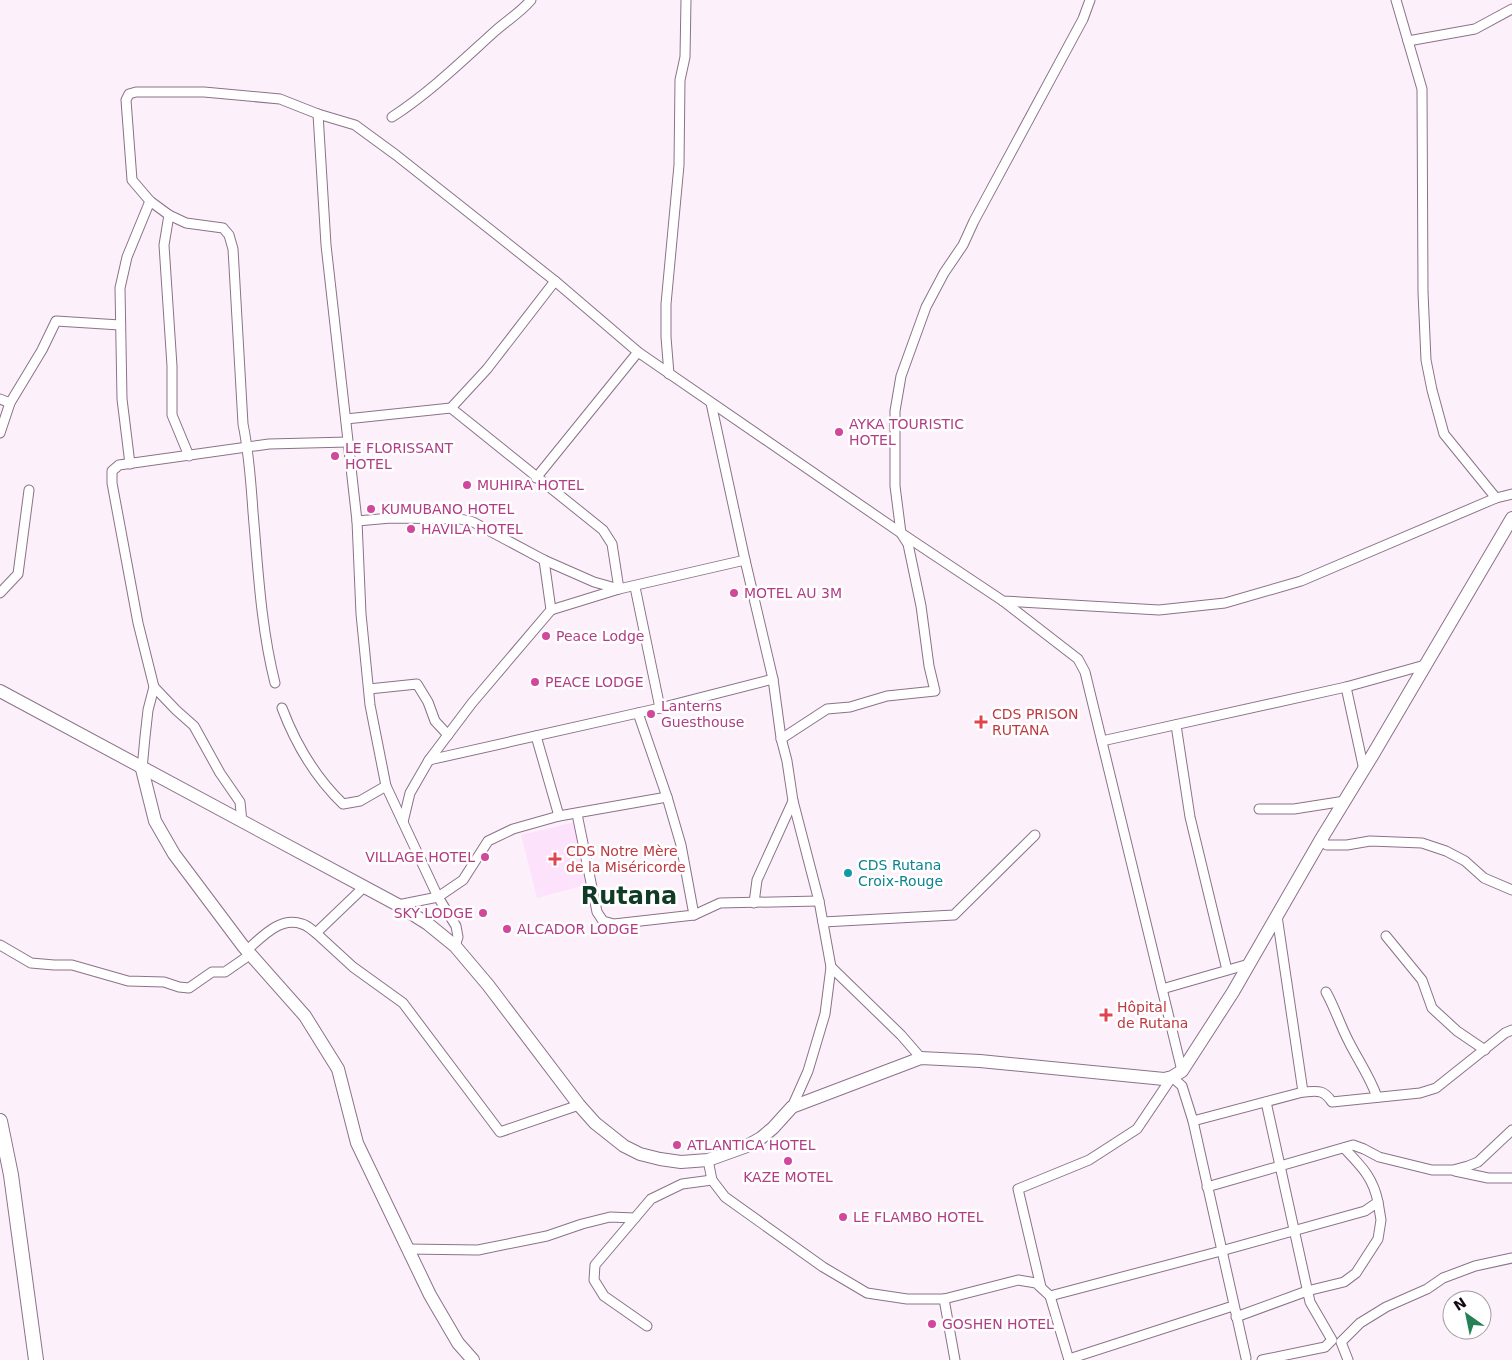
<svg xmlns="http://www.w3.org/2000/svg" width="1512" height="1360" font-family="'DejaVu Sans',sans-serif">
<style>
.built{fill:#fde2fc}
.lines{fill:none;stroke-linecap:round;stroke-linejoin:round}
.street-casing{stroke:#8b728a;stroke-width:11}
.secondary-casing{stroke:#8b728a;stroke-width:14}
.primary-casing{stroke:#8b728a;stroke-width:16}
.street{stroke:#fff;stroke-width:9}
.secondary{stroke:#fff;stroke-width:12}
.primary{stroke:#fff;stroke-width:14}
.hotel-dot{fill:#d1479c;stroke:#fff;stroke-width:2}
.health-dot{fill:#e0444e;stroke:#fff;stroke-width:2}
.culture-dot{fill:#0f9aa8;stroke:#fff;stroke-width:2}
.labels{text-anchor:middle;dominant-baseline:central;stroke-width:5;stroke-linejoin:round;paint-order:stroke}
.hotel-label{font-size:14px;fill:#b23c85;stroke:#fff;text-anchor:start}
.health-label{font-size:14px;fill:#be3a42;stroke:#fff;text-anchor:start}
.culture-label{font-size:14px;fill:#0d838f;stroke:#fff;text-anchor:start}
.town-label{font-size:24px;font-weight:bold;fill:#103b26;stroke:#fff}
</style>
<rect width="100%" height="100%" fill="#fcf1fb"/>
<path class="built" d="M575,822L589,884L537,898L521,835Z"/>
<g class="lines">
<defs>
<g id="street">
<path d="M1396,0L1422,89L1423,292L1426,360L1432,390L1444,434L1496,498"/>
<path d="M1408,41L1475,29L1512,9"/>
<path d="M318,114L326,245L357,521L361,614L370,705L386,786L438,897L456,926L458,937L455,946"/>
<path d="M392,117C429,93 461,62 493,33C506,21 520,13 531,0"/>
<path d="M169,215L164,245L172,366V415L189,456"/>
<path d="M669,374L666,337V304L679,165L680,80L685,57L686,0"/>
<path d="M0,399L10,403"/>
<path d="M711,403L745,560L773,679L781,738L787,761L793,801L819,901L831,967L825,1014L808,1071L792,1107"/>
<path d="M451,408L487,369L555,281"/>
<path d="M346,419L451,408L603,530L612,544L619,589L551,610"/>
<path d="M0,433L10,403L42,350L56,321L120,325"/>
<path d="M130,464L122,399L120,288L127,257L150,201"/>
<path d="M536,478L638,352"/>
<path d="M357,521L391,518L460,519L473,522L544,560L594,582L619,589L745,560"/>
<path d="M635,587L660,708"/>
<path d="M0,593L18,574L29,490"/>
<path d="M1003,601L1078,659L1085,672L1182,1071"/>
<path d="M275,683C261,628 258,569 253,512C251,482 249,453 243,424L233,249L229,235L223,228L186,223L169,215L150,201L132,180L126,100L129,94L136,92H204L280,99L318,114L355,125L396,155L555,281L638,352L901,533L1003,601L1159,610L1225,603L1301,581L1496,498L1512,494"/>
<path d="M154,687L176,710L194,726L220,773L240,802L242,822"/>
<path d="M1346,687L1425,665"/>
<path d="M369,689L417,684L428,702L435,721L448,735"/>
<path d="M282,708C296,745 315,777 343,804L360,801L386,786"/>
<path d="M1176,725L1190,817L1227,970"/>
<path d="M781,739L827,709L850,707L887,696L935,691L929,666L921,606L908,544L901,533L895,486V411L901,376L926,307L944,273L963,245L974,221L1083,19L1090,0"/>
<path d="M1102,741L1346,687L1364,770"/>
<path d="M429,760L660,708L773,679"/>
<path d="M142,769L145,737L148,710L154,687L138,623L112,483V471L119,465L269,444L348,442"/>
<path d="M1259,809H1294L1345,801"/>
<path d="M577,814L597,912L603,921L614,924L694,915L681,845L667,797L638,713"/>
<path d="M559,816L667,797"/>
<path d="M403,822L410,793L429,760L472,703L551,610L544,560"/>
<path d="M1320,841L1327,845H1347L1370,841L1422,843L1446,851L1465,861L1484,878L1512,890"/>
<path d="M754,903L757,880L793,801"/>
<path d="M398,905L438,897L463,880L488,841L513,829L559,816L536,736"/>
<path d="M694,915L720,903L819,901"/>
<path d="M1277,916L1303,1092"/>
<path d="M823,922L954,915L1035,835"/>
<path d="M316,933L353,967L403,1003L500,1132L579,1105"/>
<path d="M1386,936L1422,980L1432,1008L1457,1031L1485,1050"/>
<path d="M0,945L31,963L54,965H72L128,981L164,982L179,987L189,988L212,972H225L251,954"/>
<path d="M247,950C262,937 280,916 302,924C307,925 312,930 316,933L364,887"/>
<path d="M831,967L901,1035L921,1058"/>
<path d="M1162,989L1249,964"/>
<path d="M1326,992C1335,1008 1340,1025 1349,1042C1358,1060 1370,1077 1377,1097"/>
<path d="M1193,1121L1303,1092C1318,1091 1323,1089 1332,1102L1420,1093L1436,1088L1505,1033L1512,1030"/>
<path d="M708,1160L712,1180L725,1197L823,1267L867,1293L907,1299H944L1018,1280L1036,1283L1050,1296L1221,1251L1365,1211L1378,1202C1373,1177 1361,1166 1344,1148"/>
<path d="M1455,1171L1488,1178H1512"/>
<path d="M1207,1187L1353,1145L1364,1149L1379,1157L1432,1170H1453L1468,1166L1478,1162L1512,1130"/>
<path d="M407,1249L478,1250L547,1236L582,1224L610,1217L635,1218"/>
<path d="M1041,1287L1018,1189L1089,1160L1137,1129L1172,1077L1182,1086L1193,1121L1246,1358"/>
<path d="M1050,1296L1069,1360"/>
<path d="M944,1299L955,1360"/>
<path d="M1236,1317L1307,1291L1344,1282L1356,1273L1378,1239L1381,1220L1378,1202"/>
<path d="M647,1326L604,1296L594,1280L595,1265L651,1199L682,1184L712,1180"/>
<path d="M1069,1359L1233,1306"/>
<path d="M1262,1360L1325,1347L1332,1340L1310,1302L1266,1102"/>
<path d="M1348,1360L1341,1342L1360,1323L1386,1307L1427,1289L1443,1278L1475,1266L1512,1258"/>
</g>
<g id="secondary">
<path d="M0,691L398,905L428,924L455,946L488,985L579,1105L595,1123L624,1146L640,1154L660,1159L681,1162L708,1160L747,1146L761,1138L773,1128L792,1107L921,1058L980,1061L1164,1079L1172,1077L1182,1071L1233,992L1320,841L1372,756L1512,518"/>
<path d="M142,769L155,821L174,854L243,946L305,1016L338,1069L357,1143L430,1295L458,1343L473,1360"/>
</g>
<path id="primary" d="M0,1121L11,1175L36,1360"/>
</defs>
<use href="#street" class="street-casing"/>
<use href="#secondary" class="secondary-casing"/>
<use href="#primary" class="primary-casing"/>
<use href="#street" class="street"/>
<use href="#secondary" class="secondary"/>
<use href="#primary" class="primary"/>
</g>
<g class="hotel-dot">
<circle cx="839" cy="432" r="5"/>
<circle cx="335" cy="456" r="5"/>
<circle cx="467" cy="485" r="5"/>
<circle cx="371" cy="509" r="5"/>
<circle cx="411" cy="529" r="5"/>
<circle cx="734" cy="593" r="5"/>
<circle cx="546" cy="636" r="5"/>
<circle cx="535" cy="682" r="5"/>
<circle cx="651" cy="714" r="5"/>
<circle cx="485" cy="857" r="5"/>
<circle cx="483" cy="913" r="5"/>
<circle cx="507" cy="929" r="5"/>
<circle cx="677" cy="1145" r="5"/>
<circle cx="788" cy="1161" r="5"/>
<circle cx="843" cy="1217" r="5"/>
<circle cx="932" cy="1324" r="5"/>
</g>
<g class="health-dot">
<path d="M978.5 714.5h5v5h5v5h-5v5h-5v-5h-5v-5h5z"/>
<path d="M552.5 851.5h5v5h5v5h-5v5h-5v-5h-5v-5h5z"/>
<path d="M1103.5 1007.5h5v5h5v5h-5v5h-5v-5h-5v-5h5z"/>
</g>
<circle class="culture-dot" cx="848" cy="873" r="5"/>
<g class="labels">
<g class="hotel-label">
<text x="849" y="424">AYKA TOURISTIC<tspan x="849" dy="16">HOTEL</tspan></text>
<text x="345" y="448">LE FLORISSANT<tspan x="345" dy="16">HOTEL</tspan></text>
<text x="477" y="485">MUHIRA HOTEL</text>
<text x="381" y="509">KUMUBANO HOTEL</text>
<text x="421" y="529">HAVILA HOTEL</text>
<text x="744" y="593">MOTEL AU 3M</text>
<text x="556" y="636">Peace Lodge</text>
<text x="545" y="682">PEACE LODGE</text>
<text x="661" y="706">Lanterns<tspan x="661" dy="16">Guesthouse</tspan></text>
<text x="475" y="857" text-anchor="end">VILLAGE HOTEL</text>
<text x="473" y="913" text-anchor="end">SKY LODGE</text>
<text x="517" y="929">ALCADOR LODGE</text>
<text x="687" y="1145">ATLANTICA HOTEL</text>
<text x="788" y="1177" text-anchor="middle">KAZE MOTEL</text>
<text x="853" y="1217">LE FLAMBO HOTEL</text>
<text x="942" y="1324">GOSHEN HOTEL</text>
</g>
<g class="health-label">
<text x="992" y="714">CDS PRISON<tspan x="992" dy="16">RUTANA</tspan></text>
<text x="566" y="851">CDS Notre Mère<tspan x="566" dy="16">de la Miséricorde</tspan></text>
<text x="1117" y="1007">Hôpital<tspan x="1117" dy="16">de Rutana</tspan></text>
</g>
<g class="culture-label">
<text x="858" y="865">CDS Rutana<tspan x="858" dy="16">Croix-Rouge</tspan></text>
</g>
<g class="town-label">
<text x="629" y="896">Rutana</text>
</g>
</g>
<g transform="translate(1467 1315) rotate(327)"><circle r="24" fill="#ffffff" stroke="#a19da1"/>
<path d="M0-4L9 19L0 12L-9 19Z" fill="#258056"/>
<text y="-8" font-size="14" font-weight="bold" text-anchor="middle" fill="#140b14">N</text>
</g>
</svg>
